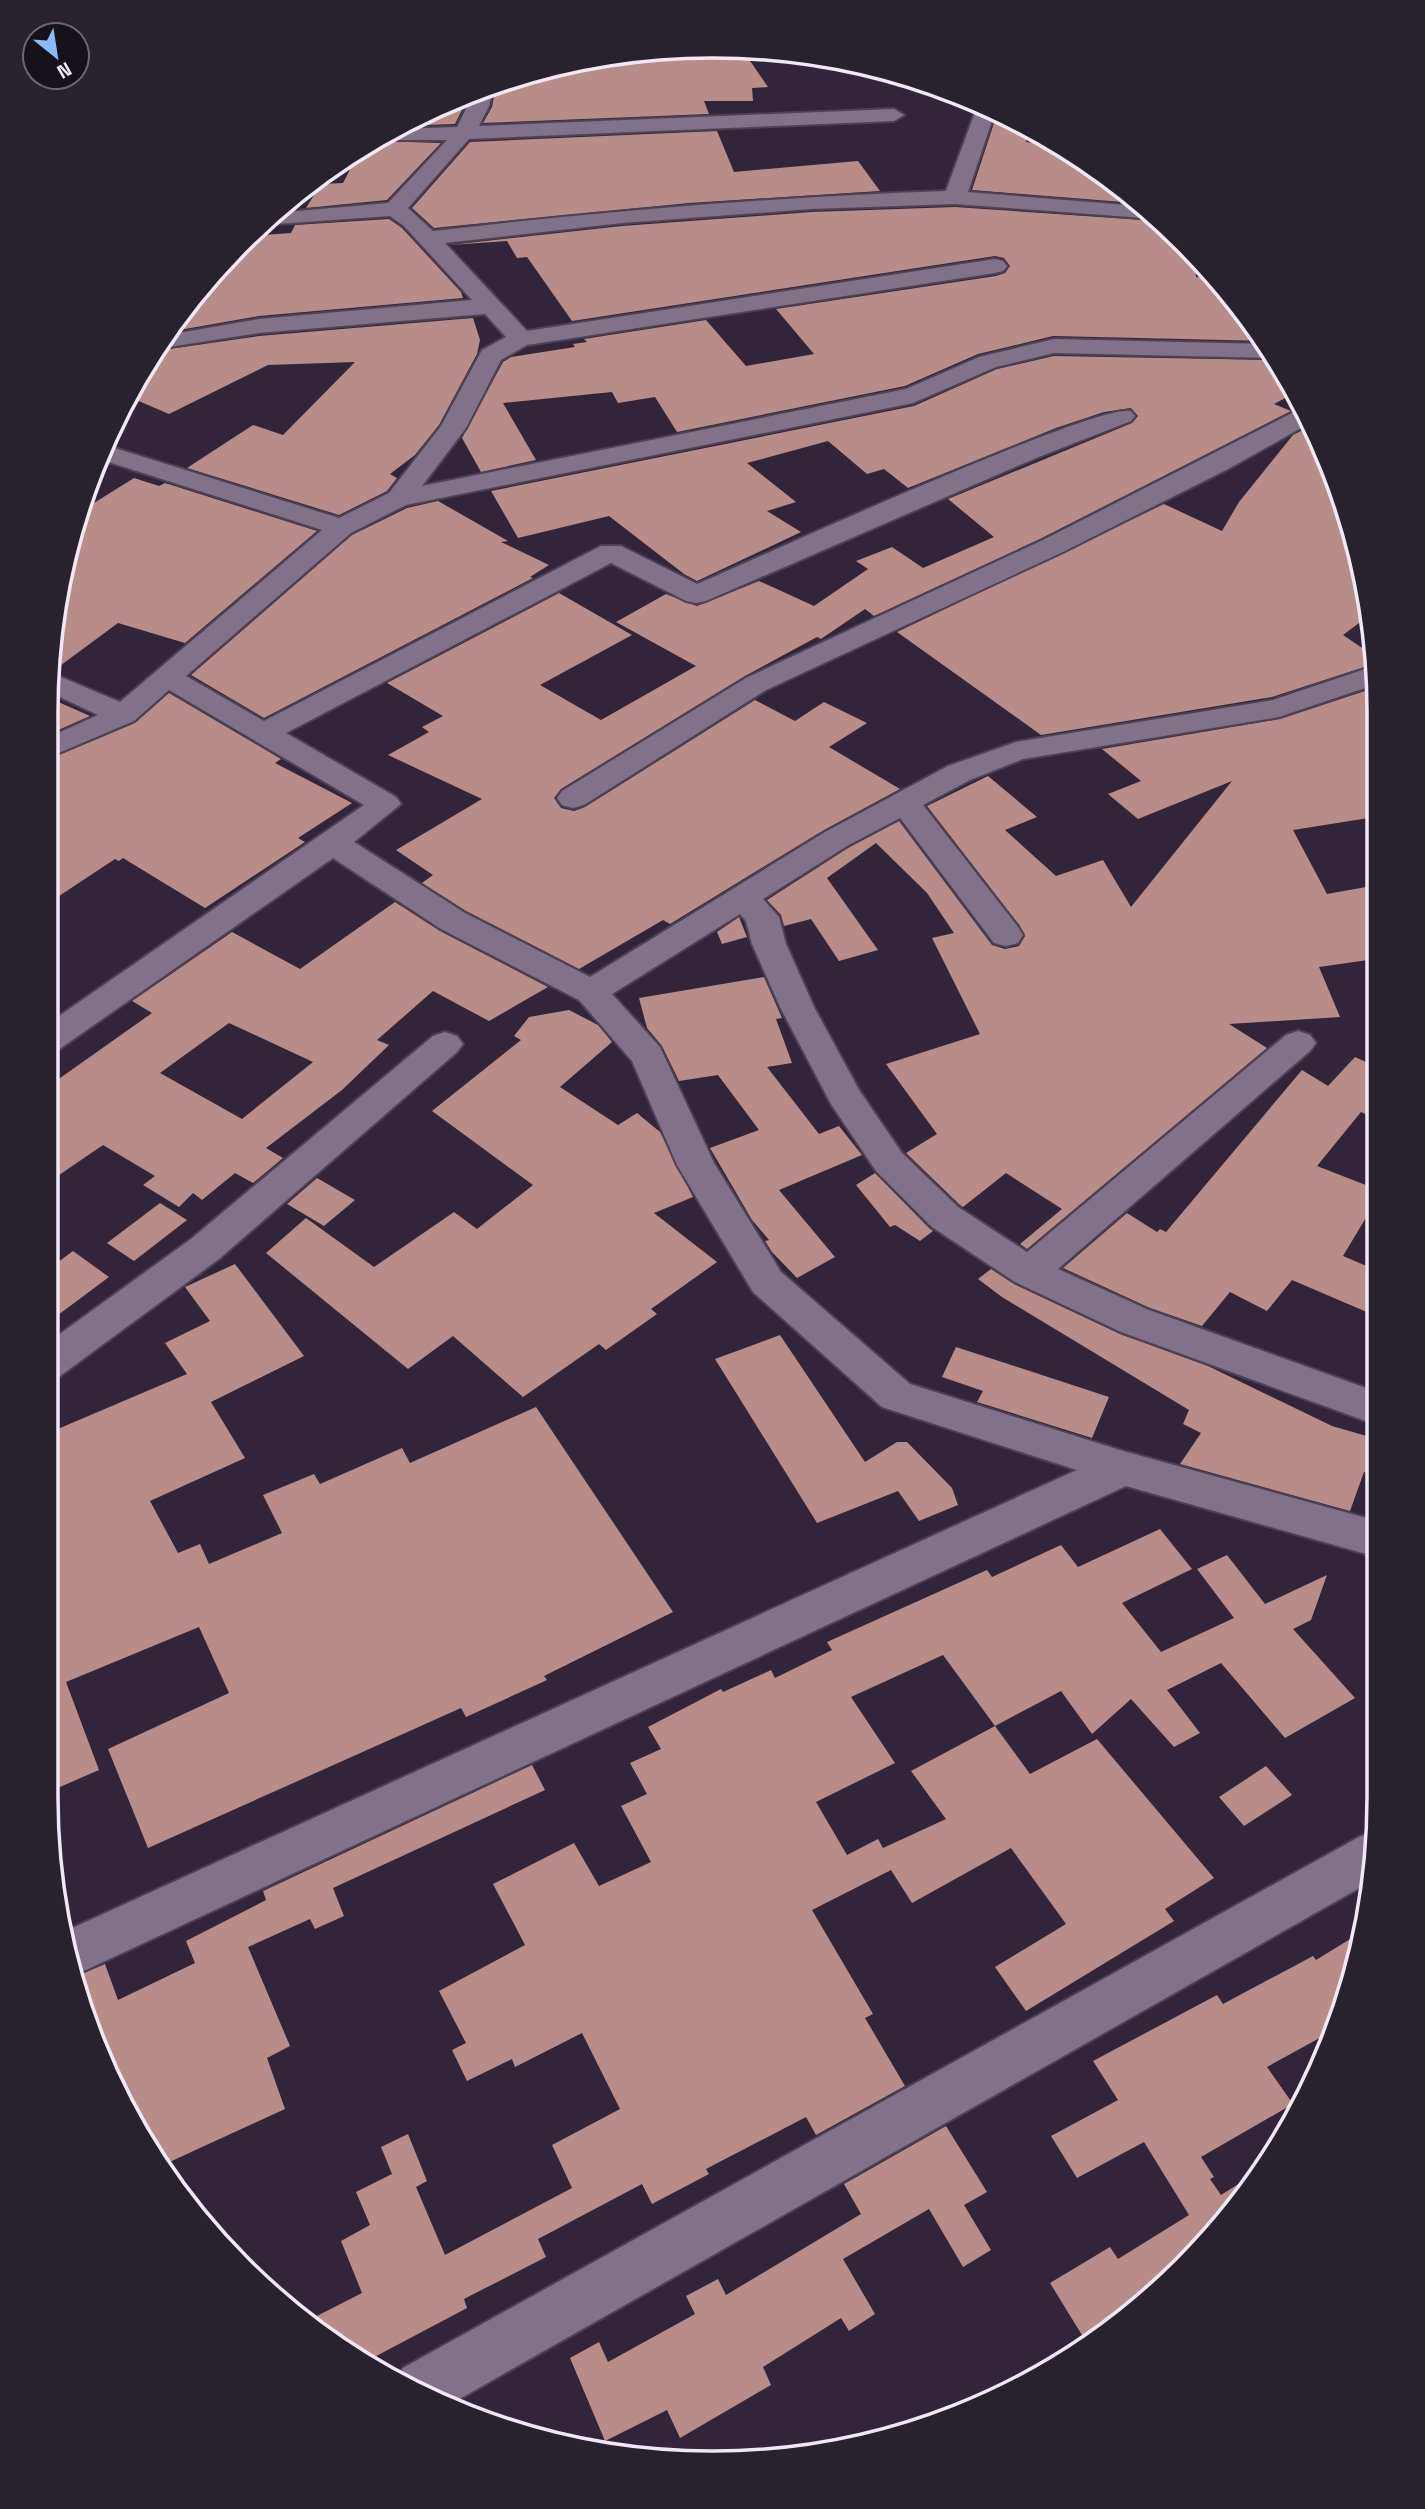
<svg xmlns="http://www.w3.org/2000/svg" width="1425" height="2509" font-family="'Space Grotesk',sans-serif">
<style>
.building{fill:#b88d89;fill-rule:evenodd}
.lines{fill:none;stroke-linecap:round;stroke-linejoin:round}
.minor-casing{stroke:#4d4253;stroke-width:4}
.minor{fill:#81728a;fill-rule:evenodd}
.rim{fill:none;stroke:#f0e8f5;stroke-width:3.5}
</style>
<rect width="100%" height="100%" fill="#322539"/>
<g class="building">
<path d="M702,48L742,49L768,87L752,88L753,101H704L709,114L483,123L492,107L496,85L540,68L620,55Z"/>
<path d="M470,94L455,124L398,126L418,114Z"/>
<path d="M995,120L1014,121L1031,128L1026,142L1060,145L1135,203L972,190Z"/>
<path d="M717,131L734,172L858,161L880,191L689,203L434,228L412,208L470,142Z"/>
<path d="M374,141L441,143L387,200L306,208L321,184L343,183L360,150Z"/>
<path d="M955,207L1158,221L1194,252L1196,277L1214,278L1267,341L1053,336L978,354L905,386L677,432L655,397L618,403L612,392L503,403L536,460L481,472L462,438L503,362L511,357L575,347L573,344L587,342L584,339L706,320L746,366L814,354L776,309L996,276L1005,273L1010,266L1004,258L995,256L572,321L527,257L517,258L507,241L450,245L622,226L811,212Z"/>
<path d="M389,219L402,228L461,292L463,298L259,316L168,332L211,273L250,236L291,233L295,225Z"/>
<path d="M473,318L480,340L477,354L439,425L415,455L390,474L397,478L387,491L339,515L187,468L253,425L283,435L355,362L268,365L169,414L127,396L155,351L259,336Z"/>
<path d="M1054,356L1276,360L1293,394L1274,404L1291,411L1042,538L874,616L865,609L821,639L817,637L745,676L561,789L554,798L561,808L574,811L585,807L755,700L795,721L824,702L867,723L829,747L900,789L824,830L670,924L663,920L579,969L466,911L422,883L433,875L396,850L482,799L388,755L429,732L422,727L443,716L387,683L559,593L632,635L540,685L601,720L696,666L616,622L666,594L697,606L759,581L814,606L868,569L856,561L892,547L923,568L994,537L948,499L1132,423L1138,416L1131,408L1104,412L1056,428L908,488L884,469L867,474L828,441L747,463L796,502L767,511L801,532L697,581L684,574L609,516L518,538L491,491L914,406L997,369Z"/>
<path d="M1309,427L1344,498L1371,614L1343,635L1374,656V664L1272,697L1041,735L897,632L1164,504L1222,531L1239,502L1293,435Z"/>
<path d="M134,478L159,486L165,483L317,531L185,643L118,623L53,671L47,669L78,513Z"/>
<path d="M438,501L508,541L501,542L549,565L530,577L533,578L264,718L191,675L352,535L407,508Z"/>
<path d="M1374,688L1375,817L1293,830L1327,894L1366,887L1375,901V959L1319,967L1340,1017L1229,1024L1267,1048L1027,1249L1020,1244L1062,1209L1006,1173L963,1207L960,1205L906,1153L937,1134L886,1064L980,1034L932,938L954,933L927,893L876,843L827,878L878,950L839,961L811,919L784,926L781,915L767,900L848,848L899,821L992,945L1005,949L1019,946L1025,936L1020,926L927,806L988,776L1037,817L1005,830L1056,876L1103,860L1131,907L1232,781L1138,819L1108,794L1141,781L1102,749L1280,719Z"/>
<path d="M169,693L281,759L275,763L352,803L298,838L305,842L205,908L123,858L119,861L115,859L47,904V760L135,723Z"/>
<path d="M47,697L90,716L47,735Z"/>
<path d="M395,902L440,931L548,987L489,1021L433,991L377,1040L389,1045L342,1090L266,1148L283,1158L253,1183L235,1173L202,1200L193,1193L179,1207L143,1185L155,1176L103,1145L46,1184V1088L152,1013L132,1001L232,932L300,969ZM229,1023L313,1062L242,1119L160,1073Z"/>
<path d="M739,917L747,937L722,944L717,932Z"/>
<path d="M764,977L782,1018L776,1019L792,1063L767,1067L819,1134L839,1126L862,1155L779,1190L835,1257L797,1278L772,1252L765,1241L769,1240L752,1220L710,1148L759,1130L718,1075L679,1081L662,1046L647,1028L639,998Z"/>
<path d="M569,1010L598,1025L612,1042L560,1087L618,1125L637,1113L660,1132L693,1197L654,1213L717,1262L651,1309L657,1314L606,1350L599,1344L523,1397L453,1336L408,1369L266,1253L306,1218L374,1267L454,1212L477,1229L533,1185L432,1111L521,1040L514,1036L529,1017Z"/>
<path d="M1355,1057L1375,1066L1376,1119L1361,1112L1317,1166L1376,1189V1201L1343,1256L1376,1270V1316L1292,1280L1267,1311L1230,1292L1202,1326L1150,1308L1063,1268L1127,1213L1157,1232L1160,1229L1166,1232L1302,1070L1328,1086Z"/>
<path d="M875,1173L930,1229L933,1231L920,1241L895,1225L890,1227L856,1185Z"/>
<path d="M317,1178L355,1200L324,1226L287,1204Z"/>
<path d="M160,1203L187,1220L134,1261L107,1243Z"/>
<path d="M73,1251L109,1277L46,1324V1271Z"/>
<path d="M235,1264L304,1356L211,1402L245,1458L150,1501L178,1553L200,1544L209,1564L282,1533L263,1495L314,1474L320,1484L402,1448L410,1463L536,1407L673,1612L544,1676L547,1680L466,1717L461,1708L148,1848L108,1749L229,1693L199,1627L66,1682L99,1770L46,1793V1434L187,1374L165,1343L210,1321L185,1287Z"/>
<path d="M991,1269L1014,1284L1120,1334L1208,1366L1332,1426L1377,1439V1476L1364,1472L1350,1511L1180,1464L1201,1433L1183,1424L1189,1410L1002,1297L978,1279Z"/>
<path d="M780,1335L865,1462L897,1442H907L952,1488L958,1505L919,1521L898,1491L817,1523L715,1359Z"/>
<path d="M956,1347L1109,1397L1092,1438L977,1402L983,1391L942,1377Z"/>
<path d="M1160,1529L1192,1569L1122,1603L1161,1652L1234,1618L1197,1569L1227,1555L1265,1604L1327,1575L1311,1620L1293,1629L1355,1698L1285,1738L1221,1663L1167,1690L1200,1733L1174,1747L1131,1699L1092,1734L1061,1691L995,1726L1030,1774L1097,1739L1214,1878L1165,1909L1174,1921L1026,2011L995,1967L1066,1924L1011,1848L912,1903L891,1870L812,1910L873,2014L865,2018L905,2086L816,2135L806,2117L706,2169L709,2174L652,2204L642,2184L538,2239L546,2257L464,2299L467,2308L365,2362L342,2351L309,2320L362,2293L341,2241L370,2225L356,2192L392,2174L381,2147L408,2134L427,2181L416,2187L445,2255L572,2188L552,2145L620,2109L582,2033L515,2067L512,2059L467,2081L452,2050L466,2043L439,1991L525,1945L493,1884L574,1843L599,1886L651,1862L621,1806L647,1794L630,1763L661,1749L648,1727L721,1689L723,1692L771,1670L775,1678L832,1650L827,1642L987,1570L992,1577L1061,1545L1078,1567ZM943,1655L995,1726L911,1771L946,1819L883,1848L878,1839L847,1855L816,1802L895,1763L851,1697Z"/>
<path d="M532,1765L545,1790L333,1888L344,1916L315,1929L310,1919L248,1947L290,2046L267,2058L285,2109L163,2165L81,2011L75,1977L105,1964L118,2000L195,1963L186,1941L266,1900L263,1891Z"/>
<path d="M1266,1766L1292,1795L1244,1826L1219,1797Z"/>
<path d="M1360,1933L1344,2011L1336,2029L1267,2067L1293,2104L1201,2157L1214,2177L1210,2179L1221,2195L1240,2183L1243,2187L1152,2298L1085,2340L1050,2283L1110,2247L1118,2259L1189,2215L1144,2142L1077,2178L1051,2136L1118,2100L1093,2061L1217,1995L1223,2004L1313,1956L1316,1960Z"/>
<path d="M946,2126L987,2192L964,2205L991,2250L963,2267L929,2209L843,2259L875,2314L849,2331L841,2318L763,2367L771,2385L680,2438L667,2410L605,2441L570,2358L599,2342L608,2362L695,2314L686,2296L718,2279L726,2295L861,2214L844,2184Z"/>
</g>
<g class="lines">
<defs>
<g id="minor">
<path d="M494,85L489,106L479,126L894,109L904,115L894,121L469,139L408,208L433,231C604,211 774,197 946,191L978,104L995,112L968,192L1139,206L1156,219L955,204L811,209L622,223L445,243L527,331L995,259L1003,261L1007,266L1003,271L995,273L527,345L501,360L466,428L422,486L906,389L979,357L1054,339L1268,344L1275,358L1054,353L996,367L913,403L406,505L351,533L186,676L264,721L601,546H621L697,584C754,560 1097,402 1131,411L1135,416L1131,421L1036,458L706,601L696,603L686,601L611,563L286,733L396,797L401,804L354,842L465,913L590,977L825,832L948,766L1016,742L1273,700L1374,666V685L1279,717L1023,759L970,780L923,805L1018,927L1023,935L1018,943L1006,946L994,943L900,818L847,846L763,899L779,917L786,944L814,1007L859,1090L902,1153L958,1207L1027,1252L1286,1035L1298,1031L1310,1035L1316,1043L1310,1051L1058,1269L1149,1310L1377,1392V1425L1121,1332L1015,1282L932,1227L876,1171L831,1104L780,1007L752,944L746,921L740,914L612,994L660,1047L714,1163L781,1272L910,1384L1123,1451L1377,1521V1557L1126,1486L75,1975L68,1930L1077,1470L882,1407L753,1292L677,1165L632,1061L579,1000L441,929L333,858L58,1050L46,1054V1025L364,805L169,690L134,721L47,758V738L98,715L47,691V671L120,702L322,530L99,459L105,445L339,518L389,493L441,426L482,350L506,337L485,314L259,333L156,349L167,335L259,319L472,300L404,226L390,216L262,225L275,213L388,203L447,140H376L393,129L457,127L474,93Z"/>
<path d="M1300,409L1308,424L1230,468L1063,552L766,690L584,805L573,808L562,805L557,798L562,791L746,678L1043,540Z"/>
<path d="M445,1032L457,1036L463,1044L457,1052L219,1259L60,1376L46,1381V1344L191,1239L433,1036Z"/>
<path d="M1376,1831L1378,1840L1370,1882L454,2402L399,2377L403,2368L1359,1837Z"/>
</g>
</defs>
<use href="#minor" class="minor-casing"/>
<use href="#minor" class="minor"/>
</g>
<path d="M0 0H1425V2509H0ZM712 58H713A654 654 0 0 1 1367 712V1797A654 654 0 0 1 713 2451H712A654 654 0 0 1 58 1797V712A654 654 0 0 1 712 58Z" fill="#28222c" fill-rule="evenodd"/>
<path class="rim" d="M712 58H713A654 654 0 0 1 1367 712V1797A654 654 0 0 1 713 2451H712A654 654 0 0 1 58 1797V712A654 654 0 0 1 712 58Z"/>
<g transform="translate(56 56) rotate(150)"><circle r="33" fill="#17111a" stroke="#6e6772" stroke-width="2"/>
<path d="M0-5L12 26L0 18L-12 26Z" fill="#88bafc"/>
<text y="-10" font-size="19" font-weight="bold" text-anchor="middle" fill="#f0e8f5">N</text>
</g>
</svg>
